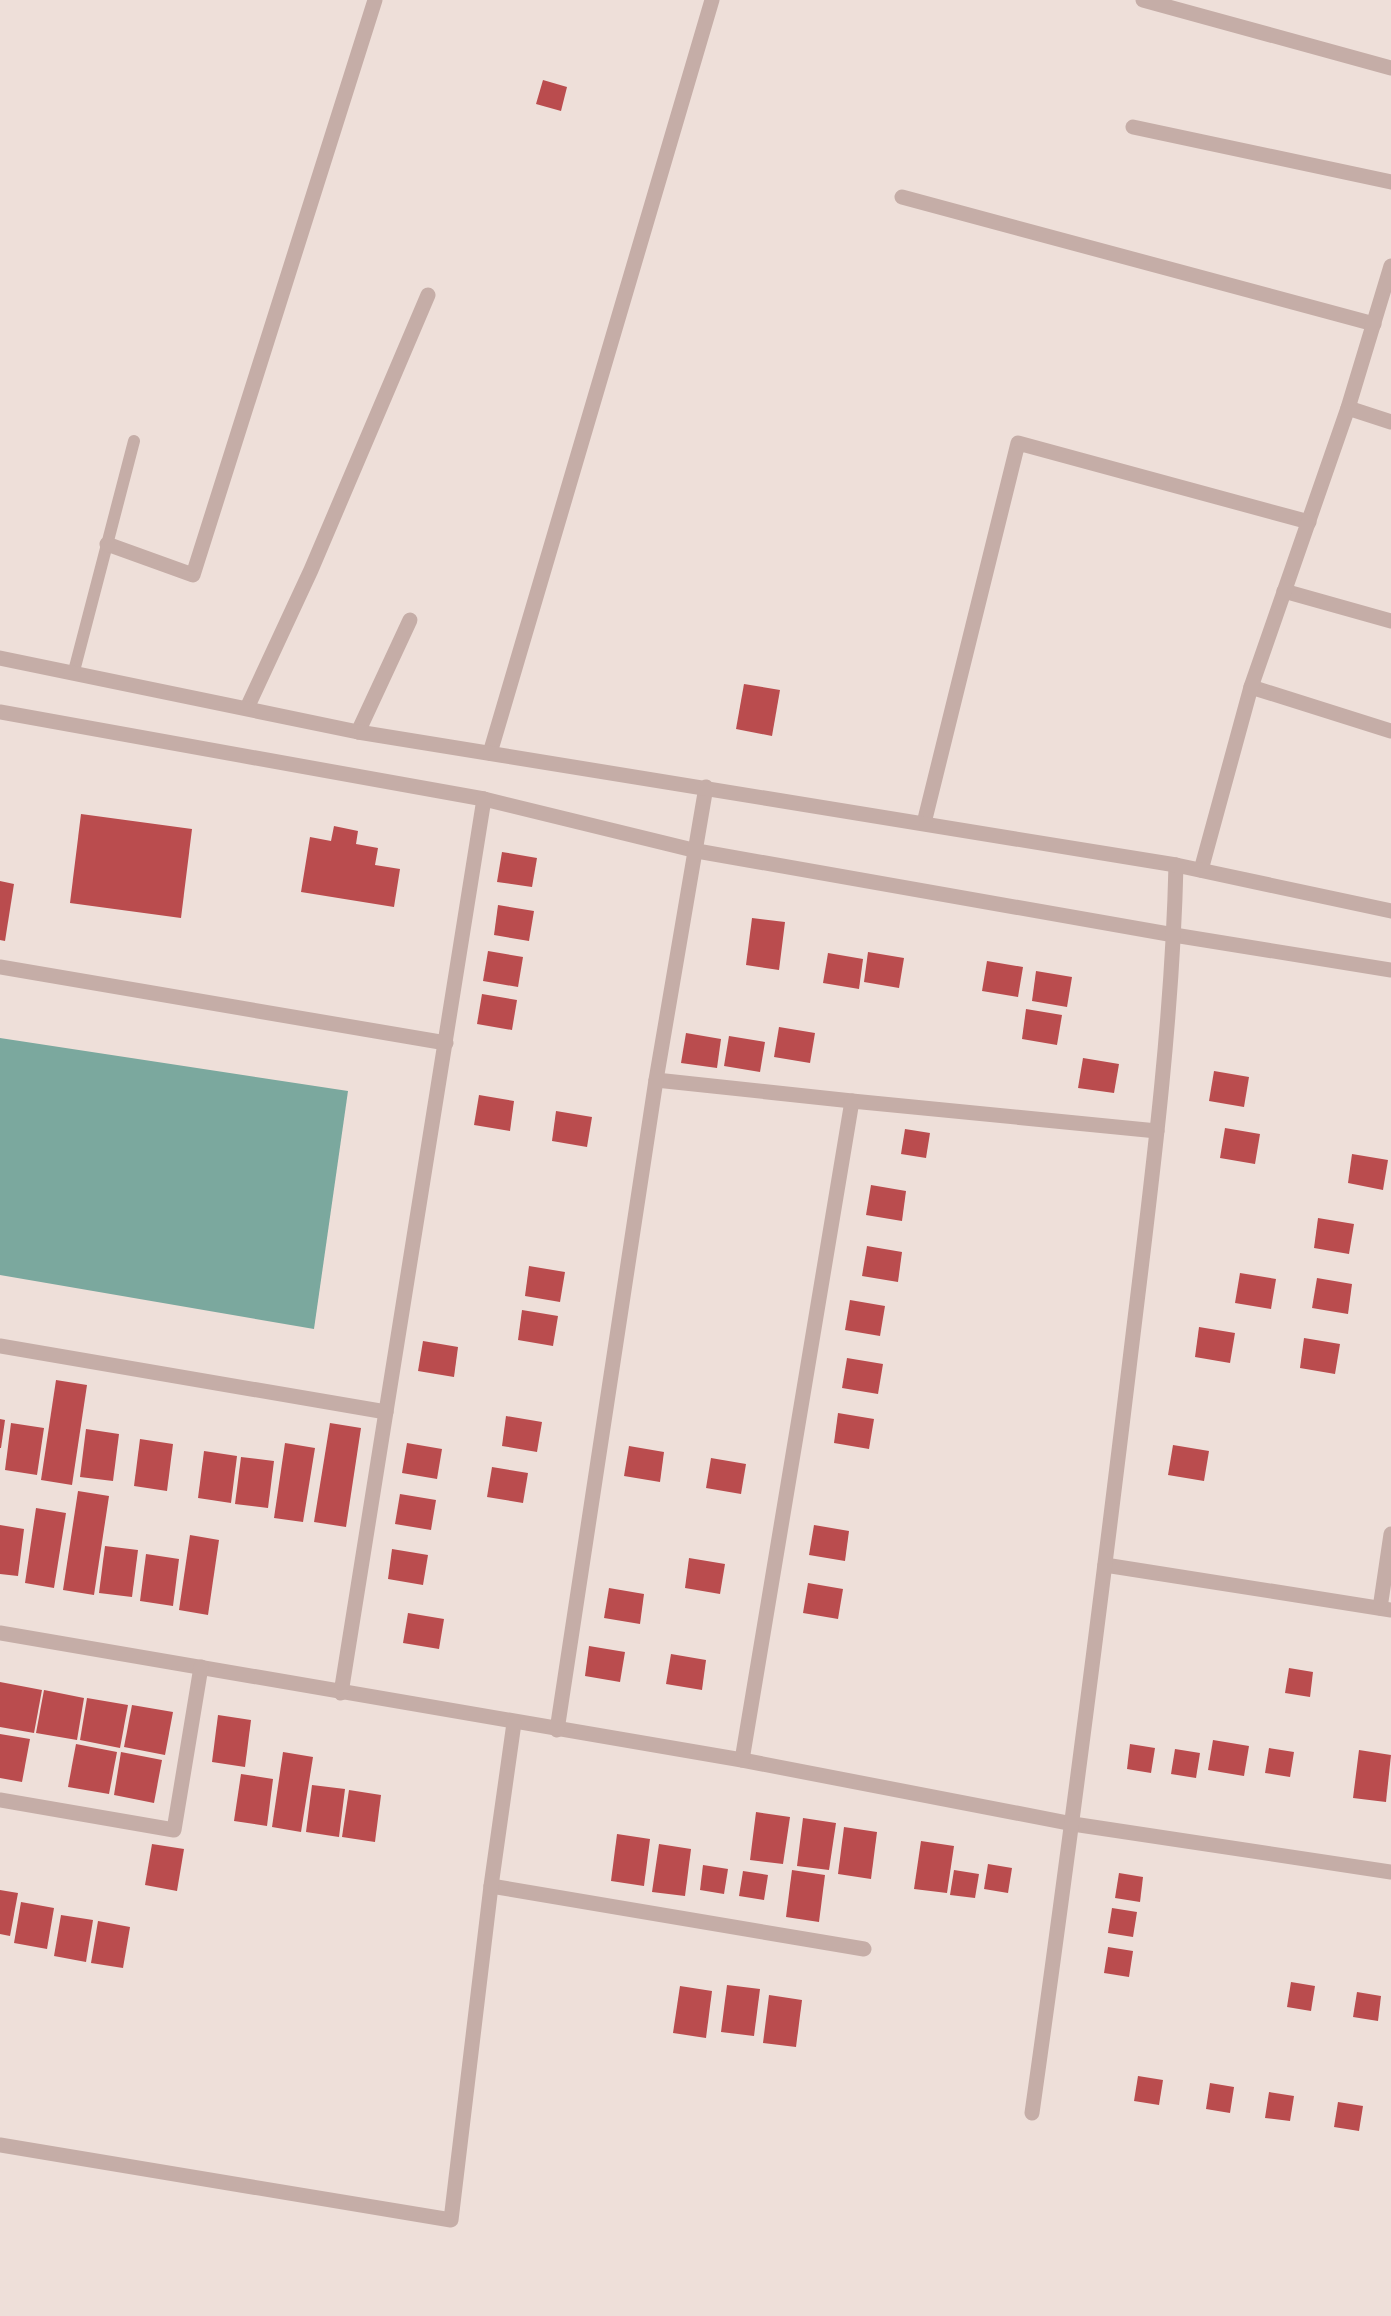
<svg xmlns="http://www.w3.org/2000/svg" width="1391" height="2316" font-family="Arial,sans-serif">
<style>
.water{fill:#7ba89e}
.building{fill:#ba4c4e}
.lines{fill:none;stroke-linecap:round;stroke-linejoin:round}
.service{stroke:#c5ada7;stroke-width:12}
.minor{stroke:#c5ada7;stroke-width:15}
.tertiary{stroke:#c5ada7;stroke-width:15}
</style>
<rect width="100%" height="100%" fill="#eedfd9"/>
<path class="water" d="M0,1038L348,1091L314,1329L0,1275Z"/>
<g class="building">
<path d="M543,80L567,87L561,111L536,104Z"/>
<path d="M744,684L780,690L772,736L736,729Z"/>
<path d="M81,814L192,829L181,918L70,903Z"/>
<path d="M334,826L358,831L356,844L378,848L375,865L400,869L394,907L301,892L310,837L331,841Z"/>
<path d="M502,852L537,858L532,887L497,882Z"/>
<path d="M0,881L14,884L5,941L0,940Z"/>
<path d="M498,905L534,911L529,941L494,935Z"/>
<path d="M752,918L785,922L779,970L746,965Z"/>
<path d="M488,951L523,957L518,987L483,981Z"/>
<path d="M868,952L904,958L899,988L864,982Z"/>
<path d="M828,953L863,959L859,989L823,983Z"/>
<path d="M987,961L1023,967L1018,997L982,991Z"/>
<path d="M1036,971L1072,977L1067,1007L1032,1001Z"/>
<path d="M482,994L517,1000L512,1030L477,1024Z"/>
<path d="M1026,1009L1062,1015L1057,1045L1022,1039Z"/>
<path d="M779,1027L815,1033L810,1063L774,1057Z"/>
<path d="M686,1033L721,1039L717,1068L681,1063Z"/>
<path d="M729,1036L765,1042L760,1072L724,1066Z"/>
<path d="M1083,1058L1119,1064L1114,1093L1078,1088Z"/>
<path d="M1214,1071L1249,1077L1244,1107L1209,1101Z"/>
<path d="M479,1095L514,1101L510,1131L474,1125Z"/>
<path d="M556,1111L592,1117L587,1147L552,1141Z"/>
<path d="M1225,1128L1260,1134L1255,1164L1220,1158Z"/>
<path d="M905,1129L930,1133L926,1158L901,1154Z"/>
<path d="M1352,1154L1388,1160L1383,1190L1348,1183Z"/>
<path d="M871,1185L906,1191L902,1221L866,1215Z"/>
<path d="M1318,1218L1354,1224L1349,1254L1314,1248Z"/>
<path d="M867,1246L902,1252L898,1282L862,1276Z"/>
<path d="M529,1266L565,1272L560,1302L525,1296Z"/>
<path d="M1240,1273L1276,1279L1271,1309L1235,1303Z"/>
<path d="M1317,1278L1352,1284L1348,1314L1312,1308Z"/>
<path d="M850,1300L885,1306L880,1336L845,1330Z"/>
<path d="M522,1310L558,1316L553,1346L518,1340Z"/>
<path d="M1199,1327L1235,1333L1230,1363L1195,1357Z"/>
<path d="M1304,1338L1340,1344L1335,1374L1300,1368Z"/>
<path d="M423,1341L458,1347L454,1377L418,1371Z"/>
<path d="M847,1358L883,1364L878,1394L842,1388Z"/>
<path d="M56,1380L87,1385L72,1485L41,1480Z"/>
<path d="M838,1413L874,1419L869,1449L834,1443Z"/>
<path d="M506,1416L542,1422L537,1452L502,1446Z"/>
<path d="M0,1419L5,1420L1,1448H0Z"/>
<path d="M11,1423L44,1428L37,1475L5,1470Z"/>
<path d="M330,1423L361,1428L346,1527L314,1522Z"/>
<path d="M86,1429L119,1434L113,1481L80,1477Z"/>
<path d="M140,1439L173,1444L167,1491L134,1486Z"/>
<path d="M285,1443L315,1448L303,1522L274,1518Z"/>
<path d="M407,1443L442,1449L437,1479L402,1473Z"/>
<path d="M1173,1445L1209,1451L1204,1481L1168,1475Z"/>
<path d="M629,1446L664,1452L660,1482L624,1476Z"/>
<path d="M204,1451L237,1456L231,1503L198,1498Z"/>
<path d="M241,1457L274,1461L268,1508L235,1504Z"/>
<path d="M711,1458L746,1464L741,1494L706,1488Z"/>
<path d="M492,1467L528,1473L523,1503L487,1497Z"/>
<path d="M78,1491L109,1496L94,1595L63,1590Z"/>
<path d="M400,1494L436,1500L431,1530L395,1524Z"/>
<path d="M36,1508L66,1513L54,1588L25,1583Z"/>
<path d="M0,1525L24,1529L18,1576L0,1574Z"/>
<path d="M814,1525L849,1531L845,1561L809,1555Z"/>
<path d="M190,1535L219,1540L208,1615L179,1610Z"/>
<path d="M105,1546L138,1550L132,1597L99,1593Z"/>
<path d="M392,1549L428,1555L423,1585L388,1579Z"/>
<path d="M146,1554L179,1559L173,1606L140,1601Z"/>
<path d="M689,1558L725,1564L720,1594L685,1588Z"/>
<path d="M808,1583L843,1589L838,1619L803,1613Z"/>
<path d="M609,1588L644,1594L640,1624L604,1618Z"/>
<path d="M408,1613L444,1619L439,1649L403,1643Z"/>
<path d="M589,1646L625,1652L620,1682L585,1676Z"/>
<path d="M671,1654L706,1660L702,1690L666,1684Z"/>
<path d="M1289,1668L1313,1672L1310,1697L1285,1693Z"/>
<path d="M0,1682L42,1690L34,1733L0,1727Z"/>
<path d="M44,1690L84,1698L77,1740L36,1733Z"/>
<path d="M87,1698L128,1705L120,1748L80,1740Z"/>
<path d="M132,1705L173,1712L165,1755L124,1747Z"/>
<path d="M218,1715L251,1720L245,1767L212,1762Z"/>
<path d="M0,1734L30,1739L22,1782L0,1778Z"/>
<path d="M1213,1740L1249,1746L1244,1776L1208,1770Z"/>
<path d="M76,1744L117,1752L109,1794L68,1787Z"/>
<path d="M1130,1744L1155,1748L1151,1773L1127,1769Z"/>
<path d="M1269,1748L1294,1752L1290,1777L1265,1773Z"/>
<path d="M1175,1749L1200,1753L1196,1778L1171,1774Z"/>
<path d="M1359,1750L1391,1755L1386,1802L1353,1798Z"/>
<path d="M121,1752L162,1760L154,1803L114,1795Z"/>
<path d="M283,1752L313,1757L301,1832L272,1827Z"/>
<path d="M241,1774L273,1779L267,1826L234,1821Z"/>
<path d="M312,1785L345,1789L339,1837L306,1832Z"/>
<path d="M349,1790L381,1795L375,1842L342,1837Z"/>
<path d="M756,1812L790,1817L783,1864L750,1860Z"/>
<path d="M803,1818L836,1823L829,1870L797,1866Z"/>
<path d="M844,1827L877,1832L871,1879L838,1874Z"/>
<path d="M617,1834L650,1839L644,1886L611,1881Z"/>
<path d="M921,1841L954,1846L947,1893L914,1889Z"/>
<path d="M152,1844L184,1849L177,1891L145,1885Z"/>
<path d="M659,1844L691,1849L685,1896L652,1892Z"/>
<path d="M988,1864L1012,1868L1008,1893L984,1889Z"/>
<path d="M703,1865L728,1869L724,1894L700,1890Z"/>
<path d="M792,1870L825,1875L819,1922L786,1917Z"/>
<path d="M954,1870L979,1874L975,1898L950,1895Z"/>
<path d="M743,1871L768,1875L764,1900L739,1896Z"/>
<path d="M1119,1873L1143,1877L1140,1902L1115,1898Z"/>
<path d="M0,1890L18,1893L10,1936L0,1934Z"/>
<path d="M21,1902L54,1908L47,1949L14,1943Z"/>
<path d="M1112,1908L1137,1912L1133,1937L1108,1933Z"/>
<path d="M61,1915L93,1920L86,1962L54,1956Z"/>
<path d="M98,1921L130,1927L123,1968L91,1963Z"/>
<path d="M1108,1947L1133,1951L1129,1977L1104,1973Z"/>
<path d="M1291,1982L1315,1986L1311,2011L1287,2007Z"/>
<path d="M727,1985L760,1989L754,2036L721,2032Z"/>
<path d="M680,1986L712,1991L706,2038L673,2033Z"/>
<path d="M1357,1992L1381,1996L1378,2021L1353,2017Z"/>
<path d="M769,1995L802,2000L796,2047L763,2043Z"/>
<path d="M1138,2076L1163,2080L1159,2105L1134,2101Z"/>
<path d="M1210,2083L1234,2087L1230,2113L1206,2109Z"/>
<path d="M1269,2092L1294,2096L1290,2121L1265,2118Z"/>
<path d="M1338,2102L1363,2106L1359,2131L1334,2127Z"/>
</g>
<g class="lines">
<path class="service" d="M74,671L134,441"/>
<g class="minor">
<path d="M1143,0L1391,68"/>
<path d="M1133,127L1391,182"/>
<path d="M902,197L1374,324"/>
<path d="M1348,408L1391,422"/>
<path d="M107,544L193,575L375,0"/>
<path d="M1284,591L1391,621"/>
<path d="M1251,687L1391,731"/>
<path d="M247,708L311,570L428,295"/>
<path d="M0,712L484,799L697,851L1174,935L1391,970"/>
<path d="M358,732L410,620"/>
<path d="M490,753L712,0"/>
<path d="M924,823L1018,443L1309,522"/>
<path d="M1201,870L1251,687L1348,408L1391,266"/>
<path d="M0,967L446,1043"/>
<path d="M656,1080L852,1101"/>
<path d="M0,1346L386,1412"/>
<path d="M1105,1565L1391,1610"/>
<path d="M1380,1608L1391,1534"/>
<path d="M0,1633L742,1760L1073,1824L1391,1872"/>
<path d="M341,1693L484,799"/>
<path d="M557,1730L656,1080L706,787"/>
<path d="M742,1760L852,1101L1157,1131"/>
<path d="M0,1800L174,1830L201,1667"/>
<path d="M491,1886L864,1949"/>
<path d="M1032,2113C1067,1865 1099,1617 1129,1368C1149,1201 1172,1034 1176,865"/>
<path d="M0,2145L451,2220L491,1886L514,1723"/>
</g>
<path class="tertiary" d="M0,658L358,732L1176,865L1391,911"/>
</g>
</svg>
